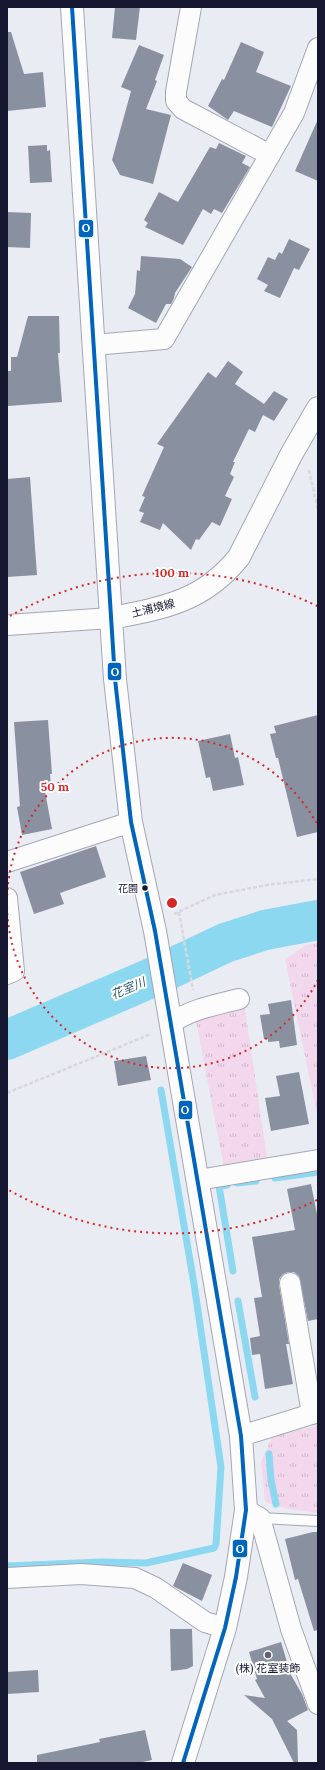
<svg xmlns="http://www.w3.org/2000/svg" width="325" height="1770" font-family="Lora,'Noto Sans JP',serif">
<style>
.grass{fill:url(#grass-tufts)}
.water{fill:url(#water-waves)}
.pier{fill:#eaecf4}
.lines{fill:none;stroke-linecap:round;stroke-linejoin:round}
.stream{stroke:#8cd8f0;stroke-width:7}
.river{stroke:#8cd8f0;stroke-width:40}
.building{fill:#8991a0}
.lane-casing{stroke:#a4a6b5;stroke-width:12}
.street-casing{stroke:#a4a6b5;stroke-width:22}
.secondary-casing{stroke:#a4a6b5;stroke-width:24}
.primary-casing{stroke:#a4a6b5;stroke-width:24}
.path{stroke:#d8d8db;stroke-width:2.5;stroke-dasharray:4 2;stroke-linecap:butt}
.lane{stroke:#fcfcfd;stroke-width:10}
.street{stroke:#fcfcfd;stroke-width:20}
.secondary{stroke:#fcfcfd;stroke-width:22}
.primary{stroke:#fcfcfd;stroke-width:22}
.bus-1-casing{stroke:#fff;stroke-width:7}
.bus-1{stroke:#0065bd;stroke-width:4}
.ring{fill:none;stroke:#d62828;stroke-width:2;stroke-dasharray:2 4}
.bus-dot{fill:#15162f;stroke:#fff;stroke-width:1.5}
.poi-dot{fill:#606174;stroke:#fff;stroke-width:1.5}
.labels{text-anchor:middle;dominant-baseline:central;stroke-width:4;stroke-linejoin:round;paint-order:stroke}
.bus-label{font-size:10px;fill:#15162f;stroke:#fff;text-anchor:end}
.street-label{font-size:11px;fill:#15162f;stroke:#fff}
.poi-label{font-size:11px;fill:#15162f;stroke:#fff}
.water-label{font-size:12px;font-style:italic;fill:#2e5d6a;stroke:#fff}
.centre{fill:#d62828;stroke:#fff;stroke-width:2}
.ring-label{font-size:12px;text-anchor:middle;font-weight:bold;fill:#d62828;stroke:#fff;stroke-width:4;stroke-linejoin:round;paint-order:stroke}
.line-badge{stroke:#fff;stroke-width:1.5}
.badge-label{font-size:11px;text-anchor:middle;font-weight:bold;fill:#fff}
</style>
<defs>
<pattern id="grass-tufts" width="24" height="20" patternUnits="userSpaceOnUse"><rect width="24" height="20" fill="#f3d8ed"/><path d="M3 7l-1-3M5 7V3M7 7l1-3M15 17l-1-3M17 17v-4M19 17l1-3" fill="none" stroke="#cfb9cc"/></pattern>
<pattern id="water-waves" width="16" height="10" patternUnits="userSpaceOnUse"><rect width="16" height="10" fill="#8cd8f0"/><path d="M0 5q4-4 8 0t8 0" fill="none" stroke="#78b9ce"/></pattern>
</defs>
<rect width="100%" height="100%" fill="#eaecf4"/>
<g class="grass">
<path d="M318,943V1119L285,959L306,945Z"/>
<path d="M229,1009H245L267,1158L224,1168L196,1021Z"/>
<path d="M318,1426V1513L288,1509L265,1502L261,1462L273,1435Z"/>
</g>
<path class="water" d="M318,912V928L266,938L228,950L204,960L148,972L7,1044V1033L148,972L223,936L263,923Z"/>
<path class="pier" d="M192,948L195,964L148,974V970Z"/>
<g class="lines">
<g class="stream">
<path d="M275,1178L318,1172"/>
<path d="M237,1183L256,1181"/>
<path d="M227,1185L219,1186L233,1271"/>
<path d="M238,1301L255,1397"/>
<path d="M269,1454L271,1480L276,1504"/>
<path d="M7,1566L101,1562L146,1563L214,1548L216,1544L221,1467L194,1284L161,1090"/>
</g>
<path class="river" d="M7,1040L151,978L225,943L265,930L318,920"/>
</g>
<g class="building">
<path d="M115,7H140L136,40L112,38Z"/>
<path d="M7,32H11L24,74L43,72L46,107L7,111Z"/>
<path d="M241,42L264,52L256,72L291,86L272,127L234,111L228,120L208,106L222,79L224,80Z"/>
<path d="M139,45L164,55L155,80L157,81L146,109L171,115L153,184L120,175L112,160L131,91L121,87Z"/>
<path d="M318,119V181L295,171Z"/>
<path d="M219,143L246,156L242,163L250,167L222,213L214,209L211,214L203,209L183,245L145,227L148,223L144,220L159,192L178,202L210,147L216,149Z"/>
<path d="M47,145V151L50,150L52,182L30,183L28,146Z"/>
<path d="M7,212L31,213L30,248L7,247Z"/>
<path d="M289,239L310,249L299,270L294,268L280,298L264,291L268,285L257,279L268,257L275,260L279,252L282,254Z"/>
<path d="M141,256L180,259L192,267L175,293L174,298L171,304H166L156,323L128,308L135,294L137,270L140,271Z"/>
<path d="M28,316H59L60,353H58L62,402L8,406L7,371H11V357H17Z"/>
<path d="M228,361L243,372L235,384L264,404L274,391L288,399L274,421L263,415L255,432L249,429L233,462H235L230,474L234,477L225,496L232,499L220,526L212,522L199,540L196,539L191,550L163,523L160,530L140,522L144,513L139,511L145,497L142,496L164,447L157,444L208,372L216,378Z"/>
<path d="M30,477L37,575L7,577V479Z"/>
<path d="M318,715V832L297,837L278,758H276L270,734L276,733L274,726Z"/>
<path d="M48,720L52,774H50L51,786H44L52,829L22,835L17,807L20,806L14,722Z"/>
<path d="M230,734L235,758L238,757L244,785L213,791L210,777L206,778L198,741Z"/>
<path d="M96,846L106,877L60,893L64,904L34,914L20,872Z"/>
<path d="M291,1000L297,1045L280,1048L279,1041L268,1042V1039H264L260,1015L270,1014L268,1004Z"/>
<path d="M146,1056L151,1080L118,1086L114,1061Z"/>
<path d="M299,1072L309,1124L271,1131L265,1098L280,1096L276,1076Z"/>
<path d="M311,1184L318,1219V1319L308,1321L299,1276L294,1272H288L283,1274L279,1279V1285L289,1344H286L293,1384L265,1389L260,1354L252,1355L250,1338L260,1336L254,1298L262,1297L252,1237L295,1230L287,1189Z"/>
<path d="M313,1532H318V1630L314,1631L298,1579L295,1580L285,1539Z"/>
<path d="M183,1563L212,1575L202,1601L173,1586Z"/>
<path d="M170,1629H192L193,1666L187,1669L171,1671Z"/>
<path d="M281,1642L291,1675L302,1694L308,1710L287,1721L297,1730L298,1763H294L272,1719L244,1695L265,1698L255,1680L257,1679L249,1652Z"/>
<path d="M38,1670L39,1692L7,1694V1672Z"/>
<path d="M145,1730L152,1760L138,1763H37V1755L100,1742L99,1739Z"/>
</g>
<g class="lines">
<defs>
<path id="lane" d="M260,1518L318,1521"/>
<g id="street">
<path d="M191,7L176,92V101L183,109L270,155"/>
<path d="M93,345L164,339L294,113L318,48"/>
<path d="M7,625L111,618"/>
<path d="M7,862L131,822"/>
<path d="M7,898L14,971L7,974"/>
<path d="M171,1023C192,1009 215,1005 239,999"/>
<path d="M198,1180L318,1160"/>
<path d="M290,1283L312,1414"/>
<path d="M241,1436L318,1412"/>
<path d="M246,1510L260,1518L291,1629L318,1704"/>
<path d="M7,1578L81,1574L135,1578L156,1588L205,1622L225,1628"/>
</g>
<path id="secondary" d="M72,7L111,618"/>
<path id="primary" d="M183,1763L225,1628L236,1577L246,1510L241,1436L155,931L131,822L115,679L111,618C164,608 204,601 239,557L291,455L318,408"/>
</defs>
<use href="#lane" class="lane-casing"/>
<use href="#street" class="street-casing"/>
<use href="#secondary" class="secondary-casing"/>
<use href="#primary" class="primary-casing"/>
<g class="path">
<path d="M309,470L318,510"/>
<path d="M179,912L193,990"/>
<path d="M174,914L215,895L267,885L318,879"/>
<path d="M7,1093L151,1034"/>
</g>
<use href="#lane" class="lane"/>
<use href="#street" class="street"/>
<use href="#secondary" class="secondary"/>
<use href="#primary" class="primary"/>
<defs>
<path id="bus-1" d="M72,7L115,679L131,822L155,931L241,1436L246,1510L236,1577L225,1628L183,1763"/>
</defs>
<use href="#bus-1" class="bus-1-casing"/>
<use href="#bus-1" class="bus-1"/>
</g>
<g class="ring">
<path d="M318 980A165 165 0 0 1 7 904M7 902A165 165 0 0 1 318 826"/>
<path d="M317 1200A330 330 0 0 1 7 1189M10 616A330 330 0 0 1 317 606"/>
</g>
<circle class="bus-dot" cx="145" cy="888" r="3.5"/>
<circle class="poi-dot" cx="268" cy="1655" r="4"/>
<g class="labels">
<g class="bus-label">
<text x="138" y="888">花園</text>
</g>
<g class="street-label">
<text transform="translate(153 608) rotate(-14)">土浦境線</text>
</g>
<g class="poi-label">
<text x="268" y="1668">(株) 花室装飾</text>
</g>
<g class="water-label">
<text transform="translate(128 988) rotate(-23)">花室川</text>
</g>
</g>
<circle cx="172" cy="903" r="6" class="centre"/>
<g class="ring-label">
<text x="172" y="577">100 m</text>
<text x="55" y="791">50 m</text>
</g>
<g class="line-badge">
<rect x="78" y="219" width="16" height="19" rx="4" fill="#0065bd"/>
<rect x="107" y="662" width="15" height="19" rx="4" fill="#0065bd"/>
<rect x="178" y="1100" width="15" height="20" rx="4" fill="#0065bd"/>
<rect x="232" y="1539" width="16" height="19" rx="4" fill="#0065bd"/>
</g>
<g class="badge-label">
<text x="86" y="232">O</text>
<text x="115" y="676">O</text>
<text x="185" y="1114">O</text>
<text x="240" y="1553">O</text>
</g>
<rect width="325" height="1770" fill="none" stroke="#15162f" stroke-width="16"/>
</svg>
